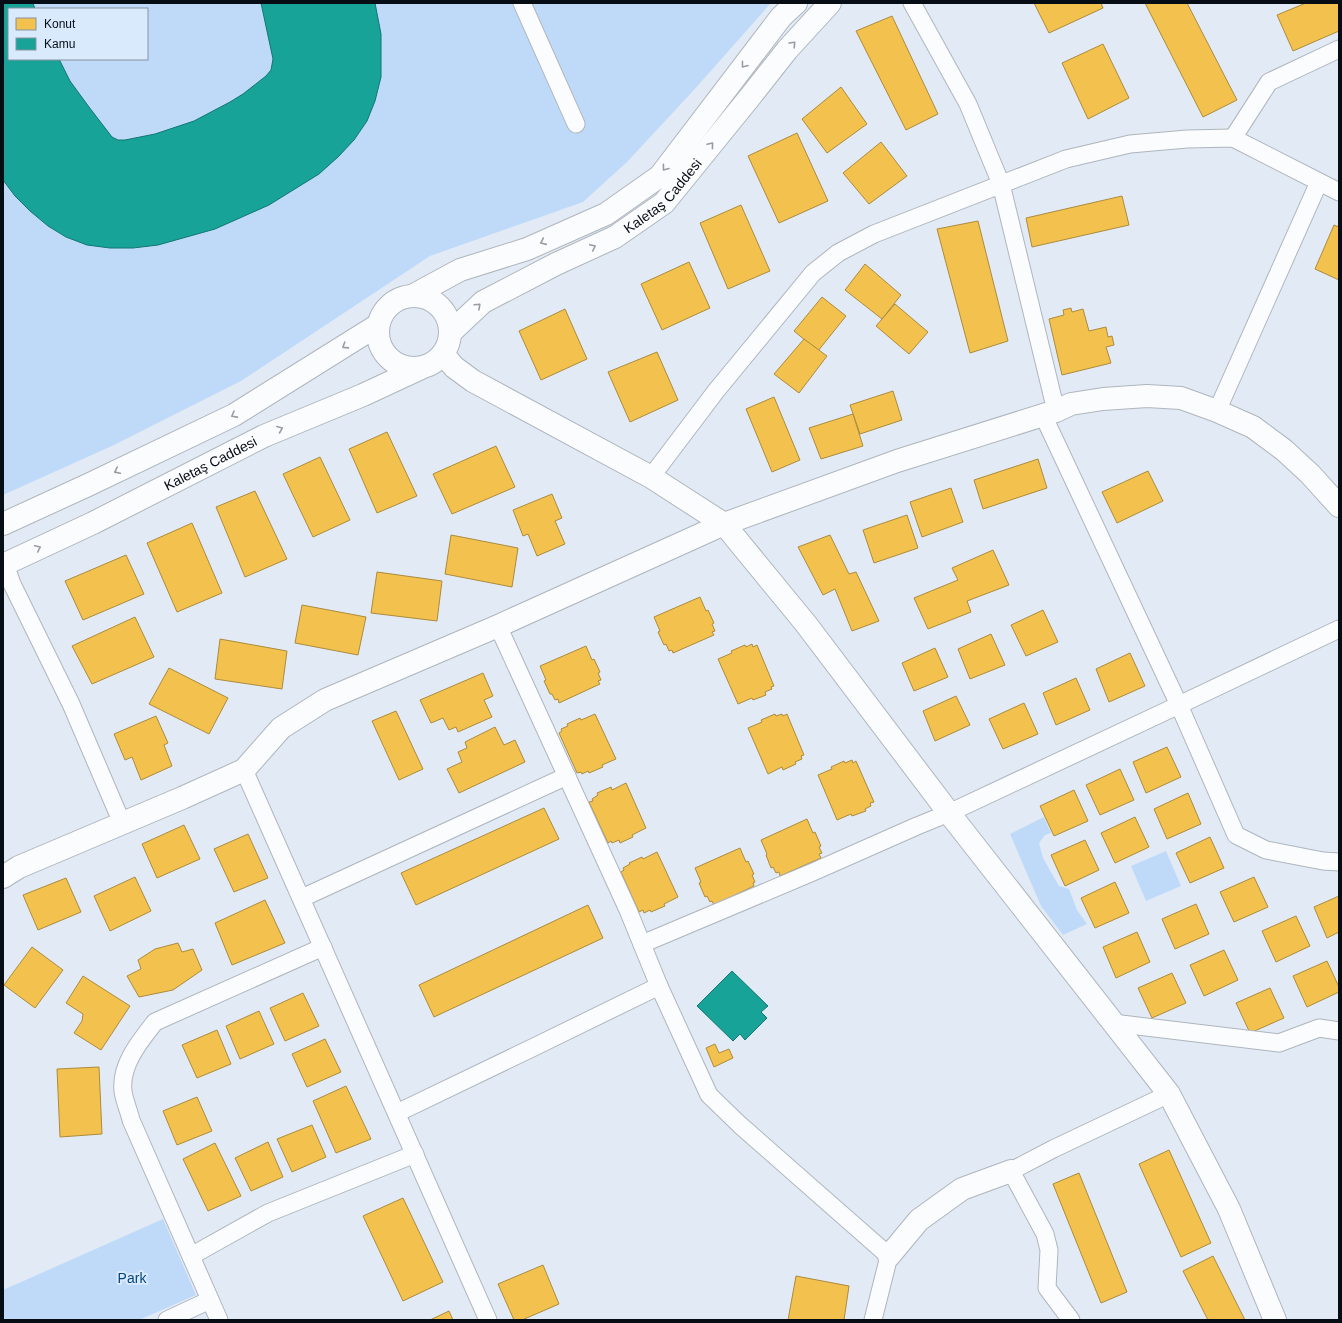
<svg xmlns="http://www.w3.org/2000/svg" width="1342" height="1323" font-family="Arial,sans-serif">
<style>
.green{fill:#bfdaf9;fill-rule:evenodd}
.homes{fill:#f2c14e;stroke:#ac8b3d}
.public{fill:#17a398;stroke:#127671}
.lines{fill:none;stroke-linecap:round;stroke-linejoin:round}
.street-casing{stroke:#aeb5bd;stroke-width:19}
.secondary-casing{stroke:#aeb5bd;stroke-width:24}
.primary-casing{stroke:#aeb5bd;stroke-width:24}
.street{stroke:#fbfcfe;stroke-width:17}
.secondary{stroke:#fbfcfe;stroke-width:22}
.primary{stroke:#fbfcfe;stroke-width:22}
.oneway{stroke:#999ca1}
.labels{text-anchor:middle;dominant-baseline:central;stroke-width:4;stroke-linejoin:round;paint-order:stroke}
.street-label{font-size:14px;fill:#070d15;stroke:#daeafd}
.park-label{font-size:14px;fill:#044680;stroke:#daeafd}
</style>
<rect width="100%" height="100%" fill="#e2ebf5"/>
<g class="green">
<path d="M3,3H771L693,91L627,162L583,202L430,256L241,381L114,445L3,495ZM9,9H147V59H9Z"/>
<path d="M1044,817L1051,833L1045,835L1039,843L1043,858L1059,886L1069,889L1077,910L1087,924L1063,935L1041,906L1010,834Z"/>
<path d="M1166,851L1181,886L1146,901L1131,866Z"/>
<path d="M163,1219L196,1295L139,1320H3V1290Z"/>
</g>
<g class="homes">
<path d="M1034,3H1101L1103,8L1049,33Z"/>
<path d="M1145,3H1187L1237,100L1203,117Z"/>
<path d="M1306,3H1339V31L1293,51L1277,15Z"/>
<path d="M892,16L938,114L906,130L856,31Z"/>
<path d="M1103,44L1129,98L1088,119L1062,63Z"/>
<path d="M841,87L867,124L827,153L802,119Z"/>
<path d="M797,133L828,201L779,223L748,156Z"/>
<path d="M881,142L907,176L869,204L843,173Z"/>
<path d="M1122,196L1129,225L1032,247L1026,218Z"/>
<path d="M741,205L770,271L728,289L700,223Z"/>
<path d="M978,221L1008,341L970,353L937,229Z"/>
<path d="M1334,225L1339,227V280L1315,269Z"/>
<path d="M689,262L710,308L662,330L641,284Z"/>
<path d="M865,264L901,295L882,319L845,290Z"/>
<path d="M822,297L846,316L818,351L794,331Z"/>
<path d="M895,304L928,332L909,354L876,326Z"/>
<path d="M1071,308L1072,312L1083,309L1089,331L1106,327L1108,337L1112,336L1114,345L1106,347L1111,363L1062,375L1049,319L1064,315L1063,310Z"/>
<path d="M565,309L587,359L541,380L519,331Z"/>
<path d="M804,339L827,356L799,393L774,374Z"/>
<path d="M657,352L678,400L630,422L608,372Z"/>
<path d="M893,391L902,420L860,434L850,405Z"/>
<path d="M774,397L800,460L772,472L746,409Z"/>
<path d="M853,414L863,446L821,459L809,428Z"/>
<path d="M387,432L417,496L377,513L349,449Z"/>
<path d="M496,446L515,487L452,514L433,474Z"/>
<path d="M320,457L350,520L313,537L283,474Z"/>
<path d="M1038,459L1047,488L983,509L974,480Z"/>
<path d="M1148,471L1163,501L1117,523L1102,492Z"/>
<path d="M951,488L963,522L922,537L910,502Z"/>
<path d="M255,491L287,559L245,577L216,507Z"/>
<path d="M552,494L562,518L555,521L565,544L537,556L528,534L523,536L513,510Z"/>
<path d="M907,515L918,548L874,563L863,530Z"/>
<path d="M192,523L222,593L177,612L147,543Z"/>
<path d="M451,535L518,548L512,587L445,574Z"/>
<path d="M830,535L849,574L856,572L879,621L852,631L835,589L823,595L798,547Z"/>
<path d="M993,550L1009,585L967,601L971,612L928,629L914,598L958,580L952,568Z"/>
<path d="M126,555L144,594L83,620L65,581Z"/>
<path d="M377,572L442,581L437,621L371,613Z"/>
<path d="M700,597L706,611L708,610L714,623L712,624L715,631L712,632L714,635L673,653L672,650L669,651L666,644L664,645L658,632L660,631L654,617Z"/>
<path d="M302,605L366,617L358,655L295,643Z"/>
<path d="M1043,610L1058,642L1026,656L1011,625Z"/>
<path d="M135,617L154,657L92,684L72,646Z"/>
<path d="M991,634L1005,665L970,679L958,649Z"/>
<path d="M220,639L287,651L282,689L215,679Z"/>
<path d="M752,644L753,647L757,645L774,686L771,687L772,689L765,692L766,695L753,700L752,698L738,704L718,659L732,653L731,651L745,645L746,647Z"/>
<path d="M586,646L592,660L594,659L600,672L598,673L601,680L598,681L600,684L559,703L558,699L555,700L552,694H550L544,681L546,680L540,666Z"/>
<path d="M935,648L948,677L914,691L902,663Z"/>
<path d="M1130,653L1145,686L1109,702L1096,669Z"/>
<path d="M169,668L228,698L209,734L149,704Z"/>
<path d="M483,673L493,696L484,700L492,717L458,732L456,727L449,730L443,718L431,723L420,700Z"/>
<path d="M1076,678L1090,710L1056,725L1043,693Z"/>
<path d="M956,696L970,725L935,741L923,711Z"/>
<path d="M1024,703L1038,734L1003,749L989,719Z"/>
<path d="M396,711L423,769L399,780L372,721Z"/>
<path d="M595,714L616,759L602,765L603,767L589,773L588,771L582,774L581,772L577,773L559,733L562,731L561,729L568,726L567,724L580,718L581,720Z"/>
<path d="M775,714L776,716L782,714L783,716L787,714L804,755L801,756L802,759L795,762L796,764L783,770L782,767L768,774L748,728L762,722L761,720Z"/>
<path d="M156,716L168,743L164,745L172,766L141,780L132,757L125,760L114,734Z"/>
<path d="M495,727L504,745L515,740L525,762L459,793L447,769L462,762L458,752L467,748L465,742Z"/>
<path d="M1167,747L1181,777L1146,793L1133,762Z"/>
<path d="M852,760L853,763L856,761L874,802L870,803L871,806L865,809L866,811L852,816L851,814L837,820L818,775L832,769L831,767L844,761L845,763Z"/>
<path d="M1120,769L1134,800L1100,815L1086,785Z"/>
<path d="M626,783L646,828L632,835L633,837L620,843L619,840L612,843L611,841L608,843L589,802L593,801L592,799L598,795L597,793L611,787L612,790Z"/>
<path d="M1074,790L1088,821L1054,836L1040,806Z"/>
<path d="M1188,793L1201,824L1167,839L1154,809Z"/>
<path d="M544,808L559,839L416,905L401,873Z"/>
<path d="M1135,817L1149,847L1115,863L1101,833Z"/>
<path d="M807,819L813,833L815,832L821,846L819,847L822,853L819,854L821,858L780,876L779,872L776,873L773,867L771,868L766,855L767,854L761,840Z"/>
<path d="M184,825L200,859L157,878L142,844Z"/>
<path d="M248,834L268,878L234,892L214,849Z"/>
<path d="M1210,837L1224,868L1190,883L1176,853Z"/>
<path d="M1085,840L1099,870L1065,886L1051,855Z"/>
<path d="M740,848L746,862L748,861L754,874L752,875L755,882L753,883L754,886L714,905L712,901L710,902L707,896L705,897L699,883L701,882L695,868Z"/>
<path d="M657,852L678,897L664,904L665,906L651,912L650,910L644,913L643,910L639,912L621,872L624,870L623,868L630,864L629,863L642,857L643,859Z"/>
<path d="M135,877L151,911L110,931L94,896Z"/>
<path d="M1254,877L1268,907L1234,922L1220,892Z"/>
<path d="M66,878L81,912L38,930L23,895Z"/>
<path d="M1115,882L1129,913L1095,928L1081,898Z"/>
<path d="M1339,896V932L1327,938L1314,907Z"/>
<path d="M265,900L285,943L232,965L215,923Z"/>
<path d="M1196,904L1209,934L1175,949L1162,919Z"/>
<path d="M588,905L603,938L434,1017L419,985Z"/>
<path d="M1296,916L1310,946L1276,962L1262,931Z"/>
<path d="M1137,932L1150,962L1116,978L1103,947Z"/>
<path d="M178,943L182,952L193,949L202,970L173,990L139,997L127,976L141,969L138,960L155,949Z"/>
<path d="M32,947L63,970L35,1008L4,985Z"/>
<path d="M1224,950L1238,980L1204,996L1190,965Z"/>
<path d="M1327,961L1339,987V992L1307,1007L1293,976Z"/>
<path d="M1172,973L1186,1003L1152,1018L1138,988Z"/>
<path d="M83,976L130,1006L101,1050L74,1033L82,1021L83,1014L66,1003Z"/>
<path d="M1270,988L1284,1018L1250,1033L1236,1003Z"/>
<path d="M303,993L319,1026L285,1041L270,1008Z"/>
<path d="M259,1011L274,1044L240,1059L226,1026Z"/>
<path d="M217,1030L231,1064L197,1078L182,1045Z"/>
<path d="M325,1039L341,1072L307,1087L292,1054Z"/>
<path d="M715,1044L719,1053L729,1049L733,1058L714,1067L706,1048Z"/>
<path d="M99,1067L102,1134L60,1137L57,1069Z"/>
<path d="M346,1086L371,1139L336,1153L313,1101Z"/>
<path d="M197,1097L212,1131L177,1145L163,1111Z"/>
<path d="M312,1125L326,1157L292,1172L277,1139Z"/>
<path d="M268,1142L283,1177L251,1191L235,1158Z"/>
<path d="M215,1143L241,1196L208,1211L183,1159Z"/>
<path d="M1169,1150L1211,1243L1181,1257L1139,1164Z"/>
<path d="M1079,1173L1127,1292L1101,1303L1053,1184Z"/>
<path d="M403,1198L443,1282L403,1301L363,1216Z"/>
<path d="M1213,1256L1245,1320H1208L1183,1271Z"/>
<path d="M543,1265L559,1304L522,1320H514L498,1284Z"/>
<path d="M796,1276L849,1286L844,1320H788Z"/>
<path d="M449,1311L453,1320H430Z"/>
</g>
<g class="public">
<path d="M3,3H33L35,9H9V59H59L70,81L89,107L112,137L118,140H125L155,134L194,121L230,102L243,94L266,76L271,70L273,59L261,3H375L381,34V77L375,101L367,121L354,140L338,157L319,174L269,205L215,229L158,245L133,248H110L87,245L66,237L48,226L30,211L15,196L3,180Z"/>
<path d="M732,971L768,1006L761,1012L767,1018L745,1040L740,1034L733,1041L697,1006Z"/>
</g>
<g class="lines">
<defs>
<g id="street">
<path d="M522,3L576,124"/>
<path d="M912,3L968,104L1001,184L1056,411"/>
<path d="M1233,138L1269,82L1339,49"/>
<path d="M1217,411L1319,182"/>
<path d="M651,477L716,391L813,273L838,253L874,234L1066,159L1130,144L1187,139L1233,138L1339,192"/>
<path d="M5,564L12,584L71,704L122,823"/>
<path d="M498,626L628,910L659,986L709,1095L740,1125L889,1256L873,1320"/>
<path d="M1339,629L1179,705L1236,835L1266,850L1323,861L1339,862"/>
<path d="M244,770L488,1320"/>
<path d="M302,898L567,776"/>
<path d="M642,944L813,872L917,826L949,813L1179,705L1043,415"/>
<path d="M1113,1023L1279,1043L1319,1028L1339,1031"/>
<path d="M397,1113L532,1048L659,986"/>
<path d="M191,1256L268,1213L415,1154"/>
<path d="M167,1320L210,1300"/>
<path d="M219,1320L131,1120C129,1111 124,1100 123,1091C120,1065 140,1041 155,1022L323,947"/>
<path d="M1071,1320L1047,1288L1049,1250L1045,1234L1011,1171L1053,1149L1169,1094"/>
</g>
<g id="secondary">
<path d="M443,354L454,367L473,381L651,477L724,524L806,624L949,813L1169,1094L1229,1209L1275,1320"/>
<path d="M3,877L19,867L182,798L244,770L281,728L325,700L498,626L724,524L897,461L1056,411L1071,404L1103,399L1147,396L1181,398L1217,411L1253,427L1284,450L1310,474L1339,506"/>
<path d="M889,1256L919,1220L962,1189L1011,1171"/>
</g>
<g id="primary">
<circle cx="414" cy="332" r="36"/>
<path d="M412,296L460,270L527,249L606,214L660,176L781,17L796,3"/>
<path id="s1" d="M450,333L483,302L556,264L615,237L664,203L750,97L787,50L830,3"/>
<path d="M3,524L88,485L234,415L378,325"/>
<path id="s2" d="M3,565L93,523L264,436L363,395L421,368"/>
</g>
</defs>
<use href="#street" class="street-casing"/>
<use href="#secondary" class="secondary-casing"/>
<use href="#primary" class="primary-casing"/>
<use href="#street" class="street"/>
<use href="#secondary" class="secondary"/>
<use href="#primary" class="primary"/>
</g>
<defs><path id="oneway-chevron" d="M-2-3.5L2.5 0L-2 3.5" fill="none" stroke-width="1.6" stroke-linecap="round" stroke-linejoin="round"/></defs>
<g class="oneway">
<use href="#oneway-chevron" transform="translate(793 44) rotate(-47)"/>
<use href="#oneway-chevron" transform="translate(744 65) rotate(128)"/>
<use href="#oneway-chevron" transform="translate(711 145) rotate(-50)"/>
<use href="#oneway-chevron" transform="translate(665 168) rotate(127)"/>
<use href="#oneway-chevron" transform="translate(543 242) rotate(156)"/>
<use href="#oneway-chevron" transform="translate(593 247) rotate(-25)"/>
<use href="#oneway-chevron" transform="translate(478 306) rotate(-43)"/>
<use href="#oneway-chevron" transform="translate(345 346) rotate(147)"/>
<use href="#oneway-chevron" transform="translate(234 415) rotate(151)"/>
<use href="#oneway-chevron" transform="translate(280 429) rotate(-22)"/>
<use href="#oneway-chevron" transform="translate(117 471) rotate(154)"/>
<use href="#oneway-chevron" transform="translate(38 548) rotate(-25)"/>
</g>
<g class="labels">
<g class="street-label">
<text stroke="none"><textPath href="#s1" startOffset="256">Kaletaş Caddesi</textPath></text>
<text stroke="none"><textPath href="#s2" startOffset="231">Kaletaş Caddesi</textPath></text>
</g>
<g class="park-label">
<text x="132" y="1278">Park</text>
</g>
</g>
<rect width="1342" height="1323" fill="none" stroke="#070d15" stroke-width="8"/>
<rect x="8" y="8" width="140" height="52" fill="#daeafd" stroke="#8692a0"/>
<rect x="16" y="18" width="20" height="12" fill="#f2c14e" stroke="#8692a0"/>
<text x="44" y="28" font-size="12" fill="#070d15">Konut</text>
<rect x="16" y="38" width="20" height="12" fill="#17a398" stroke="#8692a0"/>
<text x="44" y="48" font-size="12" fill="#070d15">Kamu</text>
</svg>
